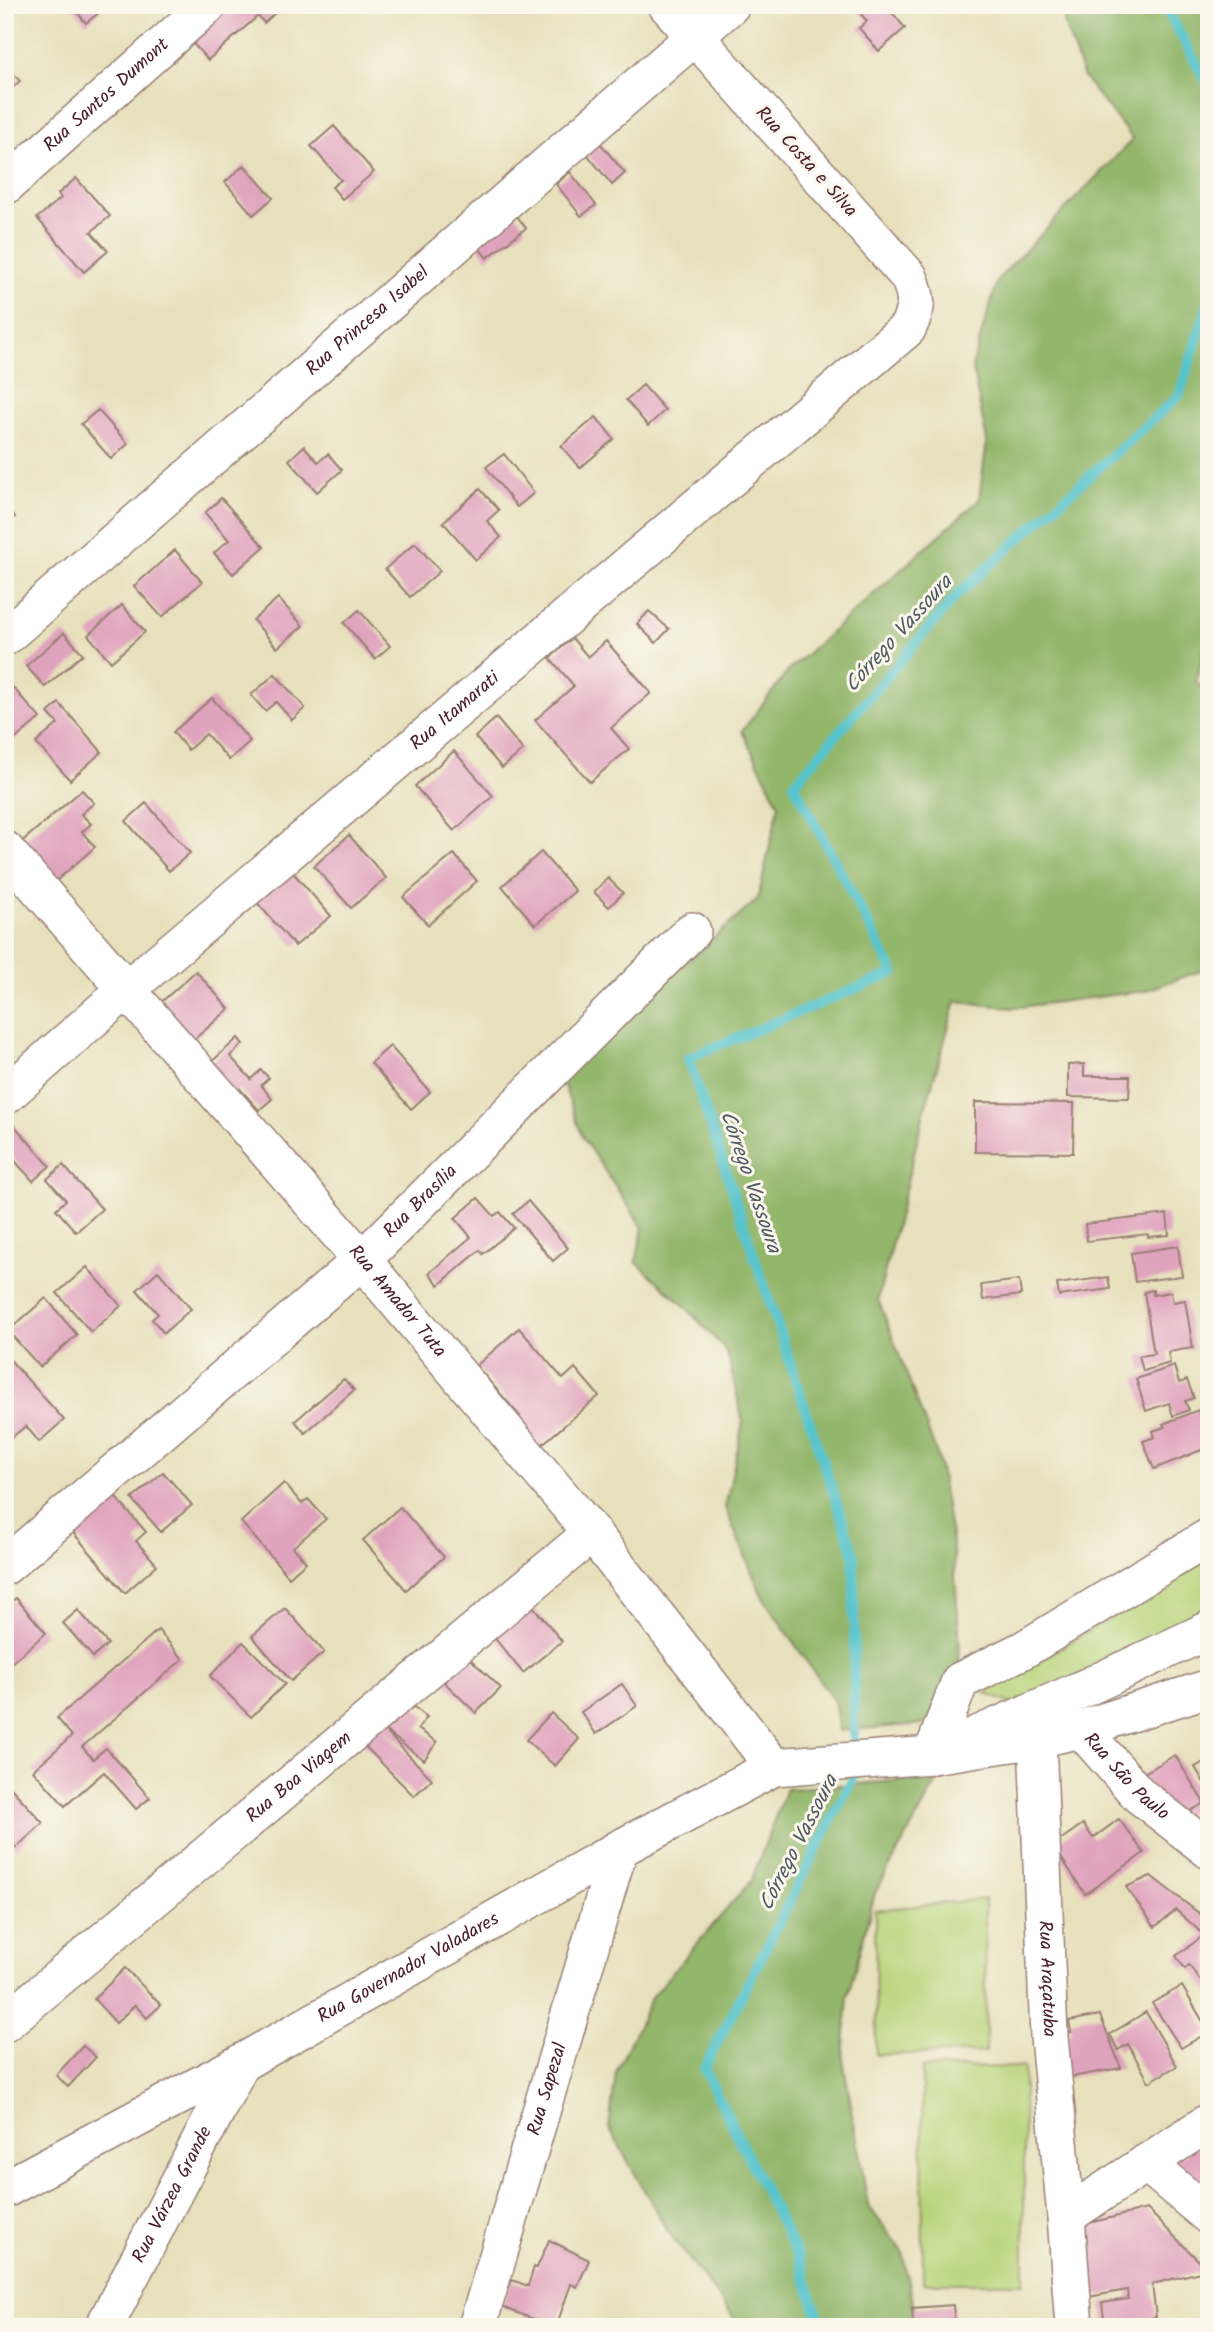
<svg xmlns="http://www.w3.org/2000/svg" width="1214" height="2332" font-family="Kalam,sans-serif">
<style>
.green{fill:#b8d47a;stroke:#817a52;stroke-width:2}
.forest{fill:#92b66a;stroke:#6e6a4a;stroke-width:2}
.lines{fill:none;stroke-linecap:round;stroke-linejoin:round}
.stream{stroke:#56c4cc;stroke-width:10}
.building{fill:#e0a3bd}
.minor-casing{stroke:#988074;stroke-width:40}
.minor{stroke:#fff;stroke-width:37}
.labels{text-anchor:middle;dominant-baseline:central;stroke-width:6;stroke-linejoin:round;paint-order:stroke}
.street-label{font-size:19px;fill:#4a1f2b;stroke:#fbf7ec}
.water-label{font-size:21px;font-style:italic;fill:#4e5963;stroke:#fbf7ec}
</style>
<rect width="100%" height="100%" fill="#fbf7ec"/>
<filter id="ink" filterUnits="userSpaceOnUse"><feTurbulence type="fractalNoise" baseFrequency=".0143" numOctaves="2"/><feDisplacementMap in="SourceGraphic" scale="14" xChannelSelector="R" yChannelSelector="G"/><feConvolveMatrix kernelMatrix="1 2 1 2 8 2 1 2 1" color-interpolation-filters="sRGB"/></filter>
<filter id="wash" filterUnits="userSpaceOnUse"><feTurbulence type="fractalNoise" baseFrequency=".00686" numOctaves="4" result="noise"/><feDisplacementMap in="SourceGraphic" scale="28" xChannelSelector="R" yChannelSelector="G"/><feGaussianBlur stdDeviation="1.57" result="paint"/><feColorMatrix in="noise" values="0 0 0 0 0 0 0 0 0 0 0 0 0 0 0 0 0 1.4 0 .05"/><feComposite in="paint" operator="in"/></filter>
<g filter="url(#wash)">
<rect width="100%" height="100%" fill="#e7e0bc"/>
<g class="green">
<path d="M1209,1559V1612L1016,1706L986,1693Z"/>
<path d="M985,1899L986,2052L876,2055L875,1910Z"/>
<path d="M1024,2067V2283H923L922,2068Z"/>
</g>
<g class="forest">
<path d="M1064,5H1209V632L1196,682L1209,692V960L1206,969L1144,991L1012,1008L956,1001L925,1109L878,1299L938,1457L953,1549L959,1631L960,1681L948,1722L838,1731L835,1703L762,1596L725,1508L743,1422L727,1352L684,1305L636,1262L643,1228L583,1138L560,1075L758,899L779,805L742,731L790,669L979,500L987,441L972,366L998,279L1133,139L1084,78L1064,23Z"/>
<path d="M939,1778L875,1893L848,1996L843,2059L868,2205L903,2253L918,2327H741L667,2230L609,2128L616,2072L652,1996L751,1881L786,1789Z"/>
</g>
<g class="lines">
<g class="stream">
<path d="M1164,5L1209,86"/>
<path d="M822,2327L799,2259L704,2069L854,1776V1554L688,1058L894,973L794,784L960,592L1179,396L1209,301"/>
</g>
</g>
<g id="blocks">
<g class="building">
<path d="M71,5H96L101,11L86,23Z"/>
<path d="M223,5H284L264,23L258,16L208,60L187,37Z"/>
<path d="M853,5H886L905,28L879,51L859,28L867,21Z"/>
<path d="M5,65L20,81L5,94Z"/>
<path d="M334,126L374,172L342,199L332,187L341,180L311,146Z"/>
<path d="M595,137L625,173L612,185L582,148Z"/>
<path d="M244,165L273,198L253,215L225,182Z"/>
<path d="M570,172L596,205L581,216L556,184Z"/>
<path d="M76,178L110,216L91,232L108,251L84,272L37,218L61,198L58,194Z"/>
<path d="M511,208L526,228L487,258L472,239Z"/>
<path d="M643,385L665,410L648,426L626,400Z"/>
<path d="M98,410L128,444L111,459L81,424Z"/>
<path d="M596,417L614,439L580,468L561,446Z"/>
<path d="M304,446L318,462L328,454L342,470L317,492L289,460Z"/>
<path d="M504,454L534,493L517,507L486,467Z"/>
<path d="M480,489L499,510L487,521L501,537L476,560L443,522Z"/>
<path d="M221,498L264,547L233,574L214,553L229,540L205,513Z"/>
<path d="M5,506L15,517L5,525Z"/>
<path d="M415,543L440,571L410,597L385,569Z"/>
<path d="M175,550L202,582L162,617L134,586Z"/>
<path d="M278,598L303,626L277,648L253,620Z"/>
<path d="M122,605L145,632L111,662L88,635Z"/>
<path d="M359,610L390,646L375,659L344,623Z"/>
<path d="M649,611L669,629L656,643L637,624Z"/>
<path d="M64,633L83,654L45,687L26,666Z"/>
<path d="M572,638L588,657L606,641L651,693L611,728L629,749L590,782L535,720L574,686L550,658Z"/>
<path d="M275,674L305,708L292,720L276,702L265,711L251,695Z"/>
<path d="M8,682L40,718L5,748V684Z"/>
<path d="M212,698L250,741L229,760L206,734L188,750L173,732Z"/>
<path d="M59,703L102,752L70,780L36,743L58,724L48,713Z"/>
<path d="M496,718L523,750L502,768L475,737Z"/>
<path d="M454,751L493,796L454,831L415,786Z"/>
<path d="M82,790L94,803L81,814L91,824L82,832L95,847L56,881L11,851Z"/>
<path d="M146,803L190,853L169,871L126,821Z"/>
<path d="M349,835L386,878L351,908L314,866Z"/>
<path d="M541,852L575,891L535,925L502,886Z"/>
<path d="M454,854L477,881L428,925L403,897Z"/>
<path d="M289,868L331,916L295,946L254,899Z"/>
<path d="M608,878L623,893L609,907L594,892Z"/>
<path d="M196,971L229,1009L182,1050L149,1013Z"/>
<path d="M238,1038L243,1044L230,1056L251,1079L261,1070L269,1078L261,1085L272,1099L259,1110L240,1089L234,1095L208,1065Z"/>
<path d="M390,1046L430,1092L411,1109L371,1063Z"/>
<path d="M1084,1064V1076H1130L1129,1098L1068,1097V1065Z"/>
<path d="M975,1102L1074,1103L1073,1153L975,1152Z"/>
<path d="M5,1115L50,1166L33,1181L5,1150Z"/>
<path d="M63,1165L102,1209L76,1232L56,1209L66,1200L47,1179Z"/>
<path d="M478,1198L494,1216L500,1212L514,1228L483,1254L480,1250L439,1285L429,1273L471,1237L455,1218Z"/>
<path d="M528,1201L568,1248L553,1261L513,1214Z"/>
<path d="M1167,1214L1169,1235L1148,1237V1234L1087,1241L1085,1224Z"/>
<path d="M1178,1246L1182,1276L1135,1282L1131,1253Z"/>
<path d="M87,1267L121,1306L91,1332L57,1293Z"/>
<path d="M158,1271L191,1309L164,1333L152,1319L158,1314L137,1290Z"/>
<path d="M1108,1277L1110,1289L1059,1296L1057,1284Z"/>
<path d="M1019,1280L1021,1295L983,1300L981,1285Z"/>
<path d="M1153,1290V1295L1171,1292L1173,1302L1185,1300L1193,1348L1168,1352L1170,1363L1143,1371L1139,1356L1154,1354L1144,1292Z"/>
<path d="M46,1298L77,1335L40,1367L8,1331Z"/>
<path d="M519,1328L563,1379L575,1368L599,1396L539,1447L515,1420L520,1416L476,1366Z"/>
<path d="M11,1361L64,1420L39,1442L26,1426L11,1438L5,1431V1366Z"/>
<path d="M1174,1366L1179,1383L1187,1380L1194,1398L1185,1401L1189,1410L1173,1416L1169,1403L1146,1411L1136,1379Z"/>
<path d="M344,1379L354,1390L305,1433L295,1421Z"/>
<path d="M1198,1410L1209,1435V1447L1154,1469L1143,1441L1155,1437L1153,1431L1165,1427L1163,1424Z"/>
<path d="M163,1472L192,1505L161,1532L132,1499Z"/>
<path d="M284,1483L302,1504L308,1499L326,1519L293,1547L306,1562L289,1577L241,1522Z"/>
<path d="M112,1493L146,1532L136,1541L157,1565L125,1593L70,1529Z"/>
<path d="M400,1507L444,1557L406,1590L363,1540Z"/>
<path d="M16,1598L46,1633L10,1664L5,1659V1607Z"/>
<path d="M531,1604L562,1641L523,1673L492,1635Z"/>
<path d="M285,1608L324,1652L291,1681L252,1636Z"/>
<path d="M78,1610L108,1644L93,1657L63,1623Z"/>
<path d="M158,1630L183,1659L82,1747L93,1759L106,1748L150,1798L136,1809L104,1772L65,1806L33,1770L72,1736L57,1718Z"/>
<path d="M243,1642L285,1684L251,1717L210,1676Z"/>
<path d="M468,1657L501,1688L476,1713L444,1682Z"/>
<path d="M622,1684L637,1706L596,1734L581,1712Z"/>
<path d="M405,1700L427,1717L418,1729L437,1742L424,1760L383,1729L432,1779L414,1796L356,1737Z"/>
<path d="M551,1713L579,1739L555,1766L526,1740Z"/>
<path d="M1175,1755L1204,1803L1175,1820L1141,1775Z"/>
<path d="M1209,1759V1791L1195,1767Z"/>
<path d="M11,1788L43,1823L16,1848L5,1836V1793Z"/>
<path d="M1119,1819L1144,1853L1085,1894L1053,1845L1083,1824L1093,1838Z"/>
<path d="M1151,1876L1209,1921V1993L1189,1965L1185,1969L1176,1956L1203,1936L1202,1933L1176,1910L1155,1927L1126,1887Z"/>
<path d="M125,1968L161,2005L147,2018L135,2005L116,2023L94,1999Z"/>
<path d="M1182,1986L1209,2032L1181,2048L1152,2003Z"/>
<path d="M1146,2012L1177,2066L1149,2082L1128,2044L1118,2050L1110,2034Z"/>
<path d="M1100,2015L1121,2068L1060,2079L1059,2035L1071,2032L1069,2021Z"/>
<path d="M83,2046L96,2057L68,2087L56,2075Z"/>
<path d="M1209,2140V2205L1173,2161Z"/>
<path d="M1147,2209L1208,2270L1152,2284L1156,2317L1151,2318L1153,2327H1105L1102,2303L1128,2299L1127,2290L1083,2298L1078,2224L1088,2217L1089,2223Z"/>
<path d="M549,2240L589,2260L577,2287L571,2284L556,2327L501,2307L512,2280L528,2286L534,2267L537,2268Z"/>
<path d="M953,2305L955,2326L913,2327L912,2308Z"/>
</g>
</g>
</g>
<g filter="url(#ink)">
<use href="#blocks" fill-opacity="0" stroke="#988074" stroke-width="2"/>
<g class="lines">
<defs>
<g id="minor">
<path id="s1" d="M5,186L208,5"/>
<path id="s2" d="M5,637L731,5"/>
<path id="s3" d="M5,850L362,1260L592,1533L774,1767"/>
<path id="s4" d="M5,1096L127,989L907,329C918,307 918,299 909,277L667,5"/>
<path id="s5" d="M5,1566L362,1260L692,931"/>
<path id="s6" d="M1081,1729L1139,1795L1209,1850"/>
<path d="M975,1736L1096,1683L1209,1630"/>
<path id="s7" d="M1037,1739L1049,2037L1066,2216L1074,2327"/>
<path d="M932,1755L960,1681L1023,1650L1209,1537"/>
<path id="s8" d="M5,2023L592,1533"/>
<path d="M1146,2163L1209,2216"/>
<path id="s9" d="M5,2189L241,2063L619,1849L774,1767L932,1755L1037,1739L1081,1729L1209,1688"/>
<path d="M1066,2216L1209,2122"/>
<path id="s10" d="M104,2327L241,2063"/>
<path id="s11" d="M477,2327L619,1849"/>
</g>
</defs>
<use href="#minor" class="minor-casing"/>
<use href="#minor" class="minor"/>
</g>
</g>
<g class="labels">
<g class="street-label">
<text stroke="none"><textPath href="#s1" startOffset="136">Rua Santos Dumont</textPath></text>
<text transform="translate(806 162) rotate(48)">Rua Costa e Silva</text>
<text stroke="none"><textPath href="#s2" startOffset="481">Rua Princesa Isabel</textPath></text>
<text stroke="none"><textPath href="#s4" startOffset="592">Rua Itamarati</textPath></text>
<text stroke="none"><textPath href="#s5" startOffset="553">Rua Brasília</textPath></text>
<text stroke="none"><textPath href="#s3" startOffset="598">Rua Amador Tuta</textPath></text>
<text stroke="none"><textPath href="#s6" startOffset="66">Rua São Paulo</textPath></text>
<text stroke="none"><textPath href="#s8" startOffset="383">Rua Boa Viagem</textPath></text>
<text stroke="none"><textPath href="#s9" startOffset="460">Rua Governador Valadares</textPath></text>
<text stroke="none"><textPath href="#s7" startOffset="240">Rua Araçatuba</textPath></text>
<text stroke="none"><textPath href="#s11" startOffset="248">Rua Sapezal</textPath></text>
<text stroke="none"><textPath href="#s10" startOffset="149">Rua Várzea Grande</textPath></text>
</g>
<g class="water-label">
<text transform="translate(899 634) rotate(-48)">Córrego Vassoura</text>
<text transform="translate(750 1182) rotate(71)">Córrego Vassoura</text>
<text transform="translate(799 1843) rotate(-63)">Córrego Vassoura</text>
</g>
</g>
<rect width="1214" height="2332" fill="none" stroke="#fbf7ec" stroke-width="28"/>
</svg>
